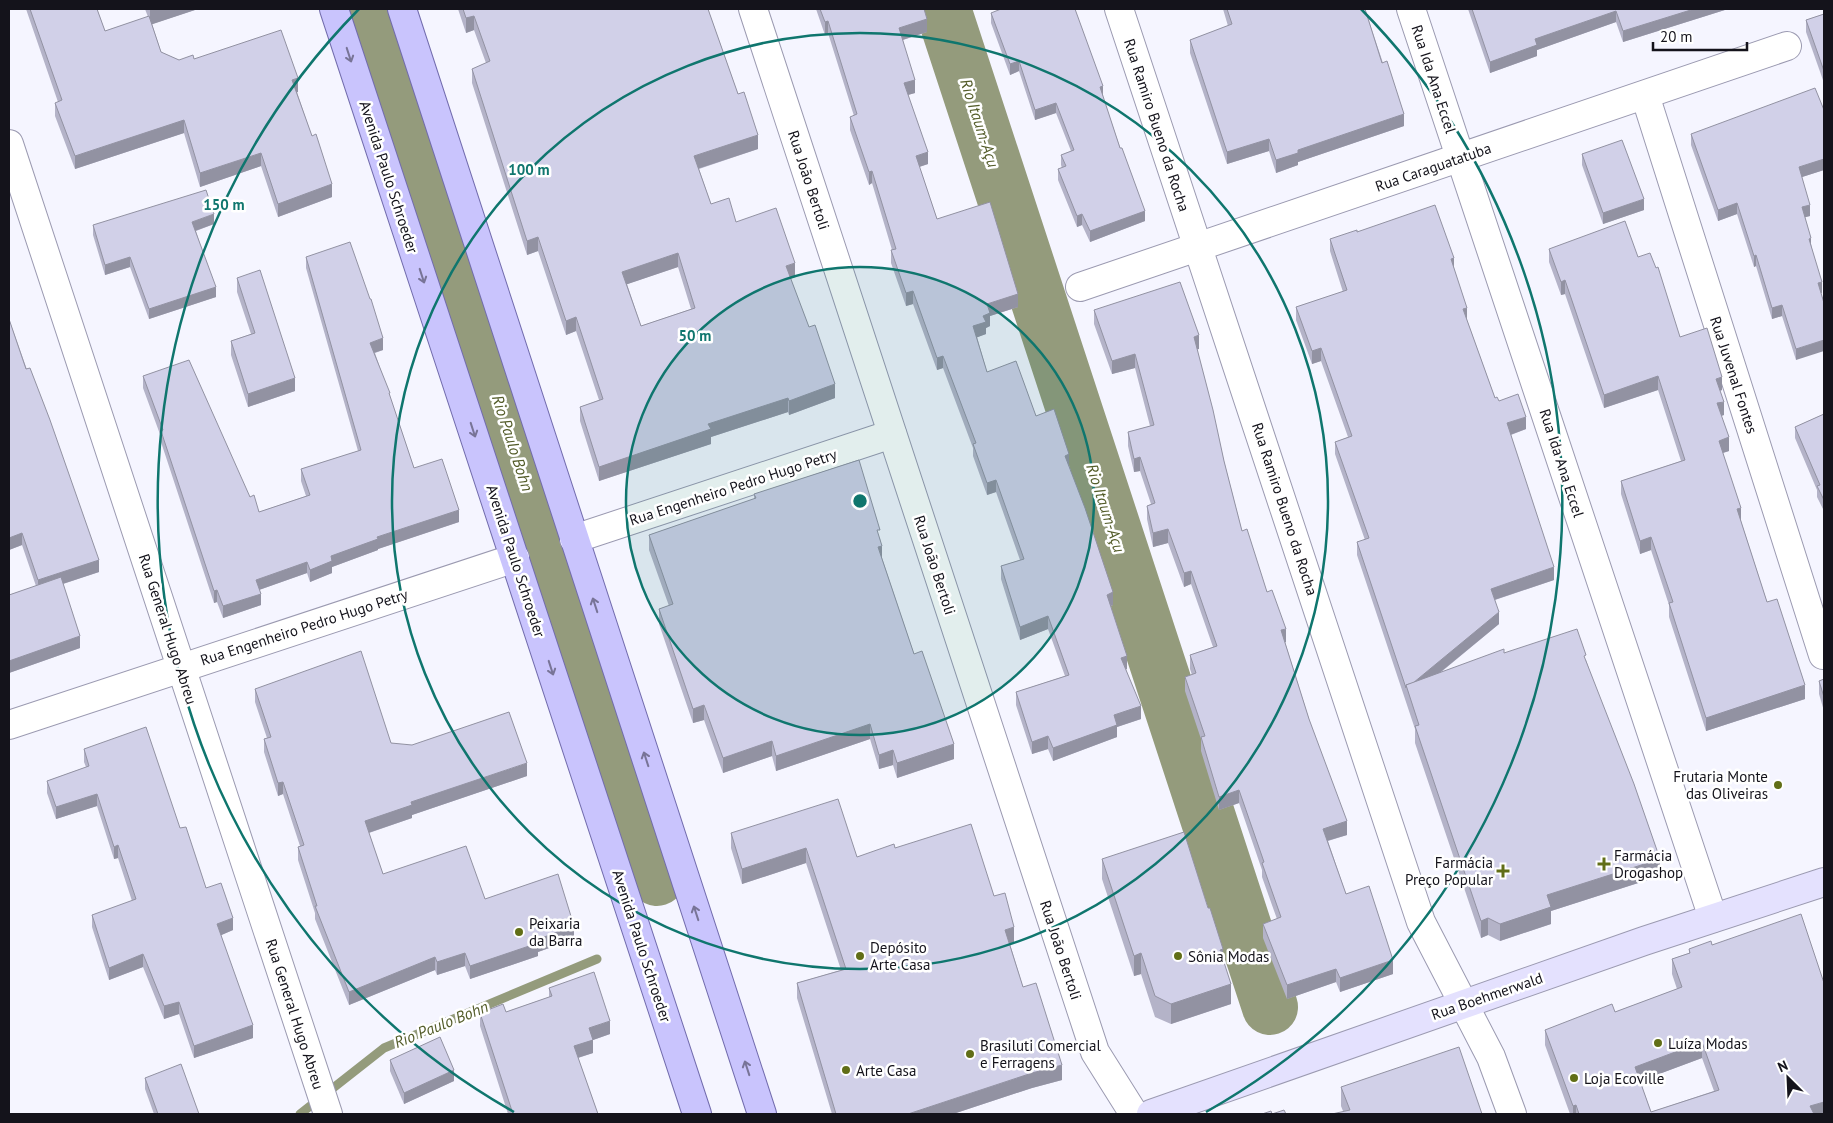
<svg xmlns="http://www.w3.org/2000/svg" width="1833" height="1123" font-family="'PT Sans',sans-serif">
<style>
.lines{fill:none;stroke-linecap:round;stroke-linejoin:round}
.stream{stroke:#949b7c;stroke-width:9}
.river{stroke:#949b7c;stroke-width:56}
.minor-casing{stroke:#9b9ab1;stroke-width:30}
.tertiary-casing{stroke:#9b9ab1;stroke-width:30}
.secondary-casing{stroke:#9b9ab1;stroke-width:30}
.primary-casing{stroke:#726cad;stroke-width:30}
.minor{stroke:#fff;stroke-width:28}
.tertiary{stroke:#fff;stroke-width:28}
.secondary{stroke:#e4e1fe;stroke-width:28}
.primary{stroke:#c9c4fd;stroke-width:28}
.wall{fill:#b4b3c8;fill-rule:evenodd}
.shaded-wall{fill:#9292a2}
.building{fill:#d1d0e8;stroke:#9292a2;fill-rule:evenodd}
.oneway{stroke:#787497}
.ring{fill:none;stroke:#0f766e;stroke-width:2.5}
.poi-dot{fill:#616e17;stroke:#fff;stroke-width:2}
.labels{text-anchor:middle;dominant-baseline:central;stroke-width:5;stroke-linejoin:round;paint-order:stroke}
.street-label{font-size:15px;fill:#14131b;stroke:#fff}
.poi-label{font-size:15px;fill:#14131b;stroke:#fff;text-anchor:start}
.water-label{font-size:16px;font-style:italic;fill:#535c29;stroke:#fff}
.centre{fill:#0f766e;stroke:#fff;stroke-width:2.5}
.ring-label{font-size:15px;text-anchor:middle;font-weight:bold;fill:#0f766e;stroke:#fff;stroke-width:5;stroke-linejoin:round;paint-order:stroke}
</style>
<rect width="100%" height="100%" fill="#f5f5ff"/>
<g class="lines">
<path class="stream" d="M300,1114L384,1048L597,959"/>
<g class="river">
<path d="M369,9L657,878"/>
<path d="M943,9L1270,1007"/>
</g>
<defs>
<g id="minor">
<path d="M753,9L1095,1052L1134,1114"/>
<path d="M1119,9L1421,922L1491,1057L1512,1114"/>
<path d="M1645,95L1823,655"/>
<path d="M9,144L328,1114"/>
<path d="M1080,287L1787,46"/>
<path d="M574,539L892,434"/>
<path d="M9,725L515,558"/>
</g>
<path id="tertiary" d="M1411,9L1713,918"/>
<path id="secondary" d="M1151,1114L1644,941L1824,882"/>
<g id="primary">
<path d="M334,9L697,1114"/>
<path d="M402,9L762,1114"/>
</g>
</defs>
<use href="#minor" class="minor-casing"/>
<use href="#tertiary" class="tertiary-casing"/>
<use href="#secondary" class="secondary-casing"/>
<use href="#primary" class="primary-casing"/>
<use href="#minor" class="minor"/>
<use href="#tertiary" class="tertiary"/>
<use href="#secondary" class="secondary"/>
<use href="#primary" class="primary"/>
</g>
<g class="wall">
<path d="M26,9H97L105,31L148,17L145,9H198L152,24L161,52L179,60L194,59L298,92H297L332,197L278,217L261,166L200,187L184,133L75,169L55,116V103L58,102Z"/>
<path d="M458,9H708L738,94L758,149L699,169L711,204L736,222L795,277L790,278L835,398L789,415L788,412L711,437V444L599,481L580,421V407L599,400L576,331L566,335L538,251L527,255L472,83V69L486,63L474,30L466,33ZM678,267L691,309L641,326L627,284Z"/>
<path d="M816,9H924L927,32L903,40L915,93L908,95L928,164L919,167L937,219L1018,307L990,316V326L986,328V334L977,337L987,372L1036,416L1069,465L1113,605L1111,606L1127,669H1126L1141,719L1117,727V737L1053,761L1048,749L1032,754L1016,705V692L1065,676L1048,629L1020,640L1001,579V566L1020,560L996,492L987,495L973,456V448L943,368L937,370L913,304L906,306L891,263V250H892L872,183L869,185L850,130V117L854,116L828,33L825,35Z"/>
<path d="M1223,9H1365L1404,126L1298,162V165L1276,173L1269,151L1227,164L1190,53V40L1228,26Z"/>
<path d="M1468,9H1728L1623,42L1616,22L1537,50V56L1490,73Z"/>
<path d="M991,13L1103,97L1145,221L1090,242L1082,225L1077,227L1058,180V169L1062,168L1061,165V155L1071,151L1056,113L1035,120L1019,71L1010,75L991,23Z"/>
<path d="M1824,14V83L1806,32V20Z"/>
<path d="M1824,110V170L1802,177L1810,216L1805,217L1822,293H1821L1796,360L1782,316L1772,319L1756,266L1754,267L1737,214L1718,221L1691,145V134Z"/>
<path d="M1582,154L1644,210L1603,224L1582,165Z"/>
<path d="M214,224L196,231L216,297L149,319L130,267L105,275L93,235V225Z"/>
<path d="M1357,232L1454,268L1467,320L1495,398L1526,429L1511,435L1554,580L1495,600L1499,624L1440,673L1504,653L1586,660L1660,876L1551,911V924L1500,941L1488,935L1481,938L1415,743V729L1357,555V542L1365,540L1335,454V442L1348,437L1321,361L1312,364L1296,320V307L1343,292L1330,251V239Z"/>
<path d="M1549,249L1638,257L1680,337L1722,390L1720,391L1724,415L1721,416L1729,451L1723,453L1741,521L1767,602L1805,699L1706,731L1669,617V605L1651,550L1640,554L1621,494V481L1681,461L1658,390L1604,408L1565,294L1561,295L1549,262Z"/>
<path d="M306,257L383,350L375,353L414,468L459,522L378,549V550L332,567V573L310,582L307,573L259,590L261,605L223,618L217,602L214,603L161,442V437L143,388V376L250,497L259,512L306,496L301,481V469L358,451L306,268Z"/>
<path d="M237,278L295,391L248,407L231,355V341L251,334L237,292Z"/>
<path d="M1094,310L1199,349H1197L1224,461L1242,531L1267,592L1286,642H1285L1309,719L1347,835L1328,841L1346,894L1393,974L1340,992L1336,982L1287,999L1263,938V924L1277,919L1262,877V870L1239,803L1219,810L1201,751V739L1185,691V677L1192,675L1190,669V655L1213,647L1191,584L1184,587L1168,543L1153,547L1147,519V506L1151,504L1140,471L1134,472L1128,446V432L1150,426L1135,368L1112,374L1094,324Z"/>
<path d="M9,319L99,572L63,584L80,648L9,673V595L36,586L22,545L9,550Z"/>
<path d="M1824,414V511L1817,497V490L1795,438V427Z"/>
<path d="M754,494L880,538L882,558L914,654L954,759L897,778L893,765L879,769L870,739L776,771L772,756L723,773L704,720L693,723L659,624V609L669,606L649,550V535L754,499Z"/>
<path d="M1824,679V711L1819,694V681Z"/>
<path d="M255,689L391,743L527,776L412,815V818L369,833L383,874L485,899L574,939L538,952V956L470,979L465,966L437,975L435,970L349,1005L315,919V913L298,860V847L300,846L283,794L278,796L264,752V739L267,738L255,702Z"/>
<path d="M84,749L180,828L206,888L233,930L221,935L253,1038L194,1058L179,1014L164,1019L143,967L109,980L92,927V915L132,901L118,858L114,859L97,806L56,819L47,793V781L86,767L84,762Z"/>
<path d="M731,833L857,857L895,848L994,896L1014,942L1010,944L1023,987L1062,1080L1032,1088L953,1114H832L797,998V983L841,970L806,863L742,884L731,848Z"/>
<path d="M1102,859L1223,959L1231,1004L1171,1024L1155,1017L1141,974L1134,976L1102,879Z"/>
<path d="M1712,945L1824,1114H1570L1545,1045V1030L1615,1012L1677,989L1672,974V959L1689,953V949ZM1702,1058L1714,1091L1651,1112L1640,1081Z"/>
<path d="M549,988L610,1034L593,1040V1053L578,1058L598,1114H508L480,1026V1013L506,1012L549,997Z"/>
<path d="M390,1060L454,1081L404,1104L390,1071Z"/>
<path d="M145,1078L199,1114H154L145,1089Z"/>
<path d="M1341,1087L1482,1114L1343,1111L1341,1106Z"/>
</g>
<g class="shaded-wall">
<path d="M150,9H198L150,25Z"/>
<path d="M1694,9H1728L1623,42V31Z"/>
<path d="M1616,11V22L1537,50V56L1490,73V62L1535,39Z"/>
<path d="M474,16V30L466,33V18Z"/>
<path d="M927,19V32L899,41V28Z"/>
<path d="M828,21V33L825,35V22Z"/>
<path d="M1019,61V71L1010,75V64Z"/>
<path d="M298,78V92L292,94V80Z"/>
<path d="M915,80V93L904,96V83Z"/>
<path d="M1103,86V97L1100,98V87Z"/>
<path d="M1056,103V113L1035,120V110Z"/>
<path d="M1404,114V126L1298,162V165L1276,173V160L1298,150Z"/>
<path d="M184,120V133L75,169V156Z"/>
<path d="M758,135V149L694,170V156Z"/>
<path d="M1269,139V151L1227,164V152Z"/>
<path d="M928,152V164L916,168V156Z"/>
<path d="M261,153V166L200,187V173Z"/>
<path d="M1824,159V170L1799,178V167Z"/>
<path d="M872,171V183L869,185V172Z"/>
<path d="M332,184V197L278,217V204Z"/>
<path d="M1644,199V210L1603,224V213Z"/>
<path d="M1737,203V214L1718,221V210Z"/>
<path d="M1810,205V216L1802,218V207Z"/>
<path d="M1145,211V221L1090,242V231Z"/>
<path d="M214,214V224L192,232V222Z"/>
<path d="M1082,214V225L1077,227V216Z"/>
<path d="M538,237V251L527,255V241Z"/>
<path d="M1811,238V249L1809,239Z"/>
<path d="M678,253V267L622,286V272Z"/>
<path d="M1756,255V266L1754,267V256Z"/>
<path d="M130,257V267L105,275V265Z"/>
<path d="M1454,258V271L1451,259Z"/>
<path d="M795,263V277L786,280V266Z"/>
<path d="M1565,280V294L1561,295V282Z"/>
<path d="M1822,282V293L1818,294V283Z"/>
<path d="M216,287V297L149,319V309Z"/>
<path d="M913,291V304L906,306V293Z"/>
<path d="M1018,294V307L990,316V326L986,328V334L973,339V326L983,316L987,304Z"/>
<path d="M1782,305V316L1772,319V308Z"/>
<path d="M1467,308V320L1463,309Z"/>
<path d="M576,317V331L566,335V321Z"/>
<path d="M1199,335V349L1194,350V337Z"/>
<path d="M383,338V350L370,354V343Z"/>
<path d="M1824,340V351L1796,360V349Z"/>
<path d="M1321,348V361L1312,364V351Z"/>
<path d="M1135,354V368L1112,374V361Z"/>
<path d="M943,356V368L937,370V358Z"/>
<path d="M1658,376V390L1604,408V395Z"/>
<path d="M1722,377V390L1716,392V379Z"/>
<path d="M295,378V391L248,407V394Z"/>
<path d="M835,384V398L789,415V401Z"/>
<path d="M788,398V412L711,437V444L599,481V467L708,424Z"/>
<path d="M1724,402V415L1717,417V403Z"/>
<path d="M1526,417V429L1507,436V423Z"/>
<path d="M1729,437V451L1719,454V441Z"/>
<path d="M1069,454V467L1065,456Z"/>
<path d="M1140,457V471L1134,472V459Z"/>
<path d="M996,480V492L987,495V483Z"/>
<path d="M1741,508V521L1737,522V509Z"/>
<path d="M459,510V522L378,549V550L332,567V573L310,582V570L331,556L377,537Z"/>
<path d="M1168,529V543L1153,547V533Z"/>
<path d="M22,533V545L9,550V538Z"/>
<path d="M1651,537V550L1640,554V541Z"/>
<path d="M882,546V560L878,547Z"/>
<path d="M99,560V572L38,592V580Z"/>
<path d="M307,562V573L256,591V580Z"/>
<path d="M1554,567V580L1491,601V589Z"/>
<path d="M1191,571V584L1184,587V573Z"/>
<path d="M217,590V602L214,603V591Z"/>
<path d="M1113,592V605L1107,607V595Z"/>
<path d="M261,594V605L223,618V606Z"/>
<path d="M1499,612V624L1410,697L1407,688Z"/>
<path d="M1048,616V629L1020,640V627Z"/>
<path d="M1286,629V642L1281,644V630Z"/>
<path d="M80,636V648L9,673V661Z"/>
<path d="M1127,656V669L1121,671V658Z"/>
<path d="M1805,685V699L1706,731V718Z"/>
<path d="M704,705V720L693,723V709Z"/>
<path d="M1141,706V719L1117,727V737L1053,761V748L1114,715Z"/>
<path d="M870,724V739L776,771V756Z"/>
<path d="M1048,736V749L1032,754V742Z"/>
<path d="M772,741V756L723,773V758Z"/>
<path d="M954,744V759L897,778V763Z"/>
<path d="M893,750V765L879,769V755Z"/>
<path d="M527,763V776L412,815V818L365,834V821L411,802Z"/>
<path d="M283,782V794L278,796V783Z"/>
<path d="M1239,790V803L1219,810V797Z"/>
<path d="M97,794V806L56,819V807Z"/>
<path d="M1347,821V835L1323,842V829Z"/>
<path d="M118,845V858L114,859V847Z"/>
<path d="M806,848V863L742,884V869Z"/>
<path d="M1660,859V876L1551,911V924L1500,941V924L1547,895Z"/>
<path d="M233,918V930L217,937V924Z"/>
<path d="M1488,918V935L1481,938V921Z"/>
<path d="M574,926V939L538,952V956L470,979V966L536,940Z"/>
<path d="M1014,927V942L1005,945V930Z"/>
<path d="M1223,949V969L1220,950Z"/>
<path d="M465,953V966L437,975V962Z"/>
<path d="M1141,953V974L1134,976V956Z"/>
<path d="M143,954V967L109,980V968Z"/>
<path d="M435,957V970L349,1005V992Z"/>
<path d="M1393,960V974L1340,992V978Z"/>
<path d="M1336,969V982L1287,999V985Z"/>
<path d="M1231,984V1004L1171,1024V1004Z"/>
<path d="M179,1002V1014L164,1019V1006Z"/>
<path d="M610,1021V1034L593,1040V1053L574,1059V1046L589,1028Z"/>
<path d="M253,1025V1038L194,1058V1046Z"/>
<path d="M1702,1042V1058L1635,1083V1067Z"/>
<path d="M1062,1065V1080L1032,1088L953,1114H908L1032,1073Z"/>
<path d="M454,1070V1081L404,1104V1093Z"/>
<path d="M1824,1102V1114H1810V1106Z"/>
<path d="M1576,1105V1114H1573V1106Z"/>
</g>
<g class="building">
<path d="M30,9H97L105,31L149,16L161,52L179,60L193,55L194,59L281,30L298,78L292,80L312,136L316,134L332,184L278,204L261,153L200,173L184,120L75,156L55,103L62,100Z"/>
<path d="M463,9H708L738,94L744,92L758,135L694,156L711,204L729,198L736,222L776,208L795,263L786,266L809,327L815,325L835,384L789,401L788,398L708,424L711,429L599,467L580,407L603,399L576,317L566,321L538,237L527,241L472,69L490,61L474,16L466,18ZM678,253L695,308L641,326L622,272Z"/>
<path d="M820,9H924L927,19L899,28L915,80L904,83L928,152L916,156L937,219L990,202L1018,294L987,304L990,313L983,316L986,322L973,326L987,372L1016,361L1036,416L1054,409L1069,454L1065,456L1085,508L1113,592L1107,595L1127,656L1121,658L1141,706L1114,715L1117,725L1053,748L1048,736L1032,742L1016,692L1069,675L1048,616L1020,627L1001,566L1024,559L996,480L987,483L973,444L976,443L943,356L937,358L913,291L906,293L891,250L896,249L872,171L869,172L850,117L857,114L828,21L825,22Z"/>
<path d="M1001,9H1075L1103,86L1100,87L1120,148H1122L1145,211L1090,231L1082,214L1077,216L1058,169L1066,166L1061,155L1074,150L1056,103L1035,110L1019,61L1010,64L991,13Z"/>
<path d="M1227,9H1365L1382,63L1387,61L1404,114L1298,150V153L1276,160L1269,139L1227,152L1190,40L1232,24Z"/>
<path d="M1472,9H1694L1623,31L1616,11L1535,39L1537,45L1490,62Z"/>
<path d="M1824,14V71L1806,20Z"/>
<path d="M1815,88L1824,110V159L1799,167L1810,205L1802,207L1811,238L1809,239L1822,282L1818,283L1824,303V340L1796,349L1782,305L1772,308L1756,255L1754,256L1737,203L1718,210L1691,134Z"/>
<path d="M1622,140L1644,199L1603,213L1582,154Z"/>
<path d="M206,190L214,214L192,222L216,287L149,309L130,257L105,265L93,225Z"/>
<path d="M1435,205L1454,258L1451,259L1467,308L1463,309L1495,398L1497,397L1499,401L1518,394L1526,417L1507,423L1554,567L1491,589L1499,612L1413,683L1406,685V688L1357,542L1369,538L1335,442L1352,436L1321,348L1312,351L1296,307L1347,290L1330,239L1357,230V232Z"/>
<path d="M1625,221L1638,257L1650,253L1656,268L1658,267L1680,337L1707,328L1722,377L1716,379L1724,402L1717,403L1729,437L1719,441L1741,508L1737,509L1767,602L1777,599L1805,685L1706,718L1669,603L1673,602L1651,537L1640,541L1621,481L1685,460L1658,376L1604,395L1565,280L1561,282L1549,249Z"/>
<path d="M350,242L370,299H371L383,338L370,343L390,393H389L414,468L442,459L459,510L377,537L378,539L331,556L332,561L310,570L307,562L256,580L261,594L223,606L217,590L214,591L161,431L163,430L143,376L189,360L250,497L254,495L259,512L310,495L301,469L361,450L306,257Z"/>
<path d="M260,270L295,378L248,394L231,341L255,333L237,278Z"/>
<path d="M1180,282L1199,335L1194,337L1213,410L1224,461L1242,531L1247,529L1267,592L1272,590L1286,629L1281,630L1309,719L1347,821L1323,829L1346,894L1369,886L1393,960L1340,978L1336,969L1287,985L1263,924L1281,917L1262,863L1264,862L1239,790L1219,797L1201,737L1205,736L1185,677L1196,673L1190,655L1217,646L1191,571L1184,573L1168,529L1153,533L1147,506L1155,503L1140,457L1134,459L1128,432L1154,425L1135,354L1112,361L1094,310Z"/>
<path d="M9,319L26,369L30,368L50,420L99,560L38,580L22,533L9,538Z"/>
<path d="M1824,414V500L1817,486L1820,485L1795,427Z"/>
<path d="M859,460L880,530H877L882,546L878,547L914,654L922,651L954,744L897,763L893,750L879,755L870,724L776,756L772,741L723,758L704,705L693,709L659,609L673,604L649,535L756,498L754,494Z"/>
<path d="M61,577L80,636L9,661V595Z"/>
<path d="M1577,629L1586,655L1584,656L1634,784L1660,859L1547,895L1551,907L1500,924L1488,918L1481,921L1415,726L1419,725L1406,685L1504,649V653Z"/>
<path d="M361,651L391,743L412,745L509,712L527,763L411,802L412,805L365,821L383,874L466,846L485,899L558,874L574,926L536,940L538,943L470,966L465,953L437,962L435,957L349,992L315,906H317L298,847L304,845L283,782L278,783L264,739L271,737L255,689Z"/>
<path d="M1824,679V697L1819,681Z"/>
<path d="M146,727L180,828L186,827L206,888L221,883L233,918L217,924L253,1025L194,1046L179,1002L164,1006L143,954L109,968L92,915L136,899L118,845L114,847L97,794L56,807L47,781L89,766L84,749Z"/>
<path d="M838,799L857,857L894,844L895,848L971,824L994,896L1005,893L1014,927L1005,930L1023,987L1036,983L1062,1065L1032,1073L908,1114H836L797,983L846,969L806,848L742,869L731,833Z"/>
<path d="M1184,832L1208,908H1210L1223,949L1220,950L1231,984L1171,1004L1155,996L1141,953L1134,956L1102,859Z"/>
<path d="M1801,914L1824,983V1102L1810,1106L1814,1114H1579L1576,1105L1573,1106L1545,1030L1612,1004L1615,1012L1682,987L1672,959L1690,953L1689,949L1711,941L1712,945ZM1702,1042L1719,1090L1651,1112L1635,1067Z"/>
<path d="M594,972L610,1021L589,1028L593,1040L574,1046L598,1114H513L480,1013L503,1004L506,1012L552,996L549,988Z"/>
<path d="M440,1037L454,1070L404,1093L390,1060Z"/>
<path d="M1459,1047L1482,1114H1332L1350,1110L1341,1087Z"/>
<path d="M181,1064L199,1114H158L145,1078Z"/>
<path d="M1284,1110L1286,1114H1262L1271,1111L1272,1114Z"/>
</g>
<defs><path id="oneway-shaft" d="M-6 0H5M1.5-3L5.5 0L1.5 3" fill="none" stroke-width="1.6" stroke-linecap="round" stroke-linejoin="round" transform="scale(1.25)"/></defs>
<g class="oneway">
<use href="#oneway-shaft" transform="translate(349 55) rotate(72)"/>
<use href="#oneway-shaft" transform="translate(422 276) rotate(72)"/>
<use href="#oneway-shaft" transform="translate(473 430) rotate(72)"/>
<use href="#oneway-shaft" transform="translate(595 605) rotate(-108)"/>
<use href="#oneway-shaft" transform="translate(551 668) rotate(72)"/>
<use href="#oneway-shaft" transform="translate(646 759) rotate(-108)"/>
<use href="#oneway-shaft" transform="translate(696 913) rotate(-108)"/>
<use href="#oneway-shaft" transform="translate(747 1068) rotate(-108)"/>
</g>
<circle cx="860" cy="501" r="234" fill="#0f766e" fill-opacity=".12"/>
<g class="ring">
<circle cx="860" cy="501" r="234"/>
<circle cx="860" cy="501" r="468"/>
<path d="M514 1112A702 702 0 0 1 359 9M1361 9A702 702 0 0 1 1206 1112"/>
</g>
<g class="poi-dot">
<circle cx="1778" cy="785" r="5"/>
<path d="M1601.5 856.5h5v5h5v5h-5v5h-5v-5h-5v-5h5z"/>
<path d="M1500.5 863.5h5v5h5v5h-5v5h-5v-5h-5v-5h5z"/>
<circle cx="519" cy="932" r="5"/>
<circle cx="860" cy="956" r="5"/>
<circle cx="1178" cy="956" r="5"/>
<circle cx="1658" cy="1043" r="5"/>
<circle cx="970" cy="1054" r="5"/>
<circle cx="846" cy="1070" r="5"/>
<circle cx="1574" cy="1078" r="5"/>
</g>
<g class="labels">
<g class="street-label">
<text transform="translate(1434 79) rotate(72)">Rua Ida Ana Eccel</text>
<text transform="translate(1157 125) rotate(72)">Rua Ramiro Bueno da Rocha</text>
<text transform="translate(1433 167) rotate(-19)">Rua Caraguatatuba</text>
<text transform="translate(389 177) rotate(72)">Avenida Paulo Schroeder</text>
<text transform="translate(809 180) rotate(72)">Rua João Bertoli</text>
<text transform="translate(1734 375) rotate(72)">Rua Juvenal Fontes</text>
<text transform="translate(1562 463) rotate(72)">Rua Ida Ana Eccel</text>
<text transform="translate(733 487) rotate(-18)">Rua Engenheiro Pedro Hugo Petry</text>
<text transform="translate(1285 509) rotate(72)">Rua Ramiro Bueno da Rocha</text>
<text transform="translate(516 561) rotate(72)">Avenida Paulo Schroeder</text>
<text transform="translate(935 565) rotate(72)">Rua João Bertoli</text>
<text transform="translate(304 627) rotate(-18)">Rua Engenheiro Pedro Hugo Petry</text>
<text transform="translate(168 629) rotate(72)">Rua General Hugo Abreu</text>
<text transform="translate(642 946) rotate(72)">Avenida Paulo Schroeder</text>
<text transform="translate(1061 950) rotate(72)">Rua João Bertoli</text>
<text transform="translate(1487 996) rotate(-19)">Rua Boehmerwald</text>
<text transform="translate(295 1014) rotate(72)">Rua General Hugo Abreu</text>
</g>
<g class="poi-label">
<text x="1768" y="776" text-anchor="end">Frutaria Monte<tspan x="1768" dy="17">das Oliveiras</tspan></text>
<text x="1614" y="855">Farmácia<tspan x="1614" dy="17">Drogashop</tspan></text>
<text x="1493" y="862" text-anchor="end">Farmácia<tspan x="1493" dy="17">Preço Popular</tspan></text>
<text x="529" y="923">Peixaria<tspan x="529" dy="17">da Barra</tspan></text>
<text x="870" y="947">Depósito<tspan x="870" dy="17">Arte Casa</tspan></text>
<text x="1188" y="956">Sônia Modas</text>
<text x="1668" y="1043">Luíza Modas</text>
<text x="980" y="1045">Brasiluti Comercial<tspan x="980" dy="17">e Ferragens</tspan></text>
<text x="856" y="1070">Arte Casa</text>
<text x="1584" y="1078">Loja Ecoville</text>
</g>
<g class="water-label">
<text transform="translate(980 123) rotate(72)">Rio Itaum-Açu</text>
<text transform="translate(513 443) rotate(72)">Rio Paulo Bohn</text>
<text transform="translate(1106 508) rotate(72)">Rio Itaum-Açu</text>
<text transform="translate(441 1024) rotate(-22)">Rio Paulo Bohn</text>
</g>
</g>
<circle cx="860" cy="501" r="8" class="centre"/>
<g class="ring-label">
<text x="529" y="175">100 m</text>
<text x="224" y="210">150 m</text>
<text x="695" y="341">50 m</text>
</g>
<rect width="1833" height="1123" fill="none" stroke="#14131b" stroke-width="20"/>
<g transform="translate(1788 1078) rotate(336)" stroke="#ffffff" stroke-width="4" paint-order="stroke">
<path d="M0-4L9 19L0 12L-9 19Z" fill="#14131b"/>
<text y="-8" font-size="14" font-weight="bold" text-anchor="middle" fill="#14131b">N</text>
</g>
<path d="M1653 42v8h94v-8" fill="none" stroke="#14131b" stroke-width="2.5"/>
<text x="1660" y="42" font-size="15" fill="#14131b" stroke="#ffffff" stroke-width="4" paint-order="stroke">20 m</text>
</svg>
